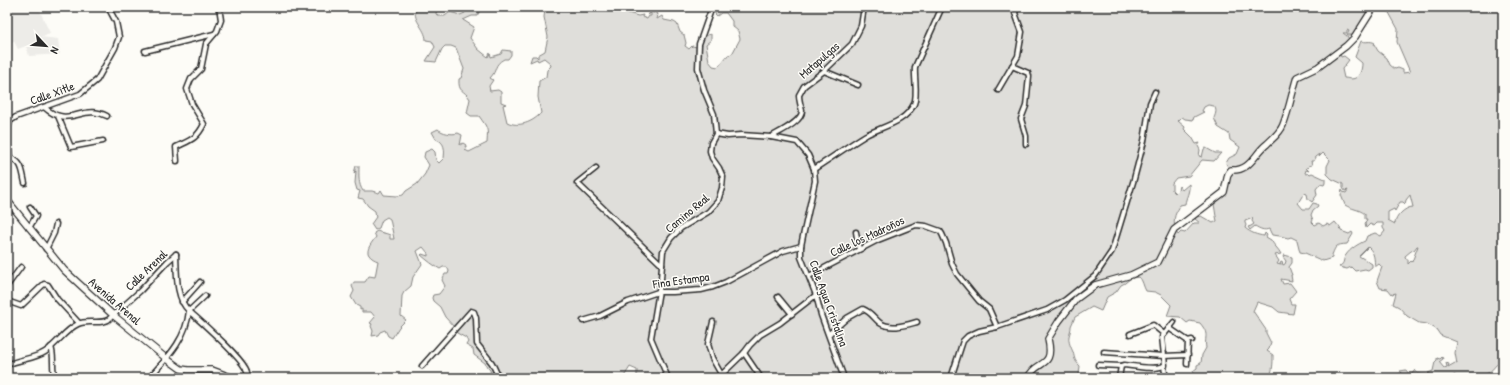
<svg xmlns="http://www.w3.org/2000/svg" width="1510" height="385" font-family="'Patrick Hand',sans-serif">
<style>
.built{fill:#edece8}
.green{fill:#dfdeda;stroke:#858482;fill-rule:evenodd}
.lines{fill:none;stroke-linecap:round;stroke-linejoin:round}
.street-casing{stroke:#2b2b2b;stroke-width:7}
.secondary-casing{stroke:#2b2b2b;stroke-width:8}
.street{stroke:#fdfcf7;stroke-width:4}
.secondary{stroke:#fdfcf7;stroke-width:5.5}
.labels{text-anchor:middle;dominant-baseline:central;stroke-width:3;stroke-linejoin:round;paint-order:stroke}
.street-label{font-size:12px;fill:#2b2b2b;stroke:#fdfcf7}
</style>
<rect width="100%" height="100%" fill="#fdfcf7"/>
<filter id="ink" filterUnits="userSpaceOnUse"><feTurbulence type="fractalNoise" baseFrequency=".025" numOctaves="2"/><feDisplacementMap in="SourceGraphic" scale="8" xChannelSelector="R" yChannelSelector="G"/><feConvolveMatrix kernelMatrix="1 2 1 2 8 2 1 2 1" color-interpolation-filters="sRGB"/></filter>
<g filter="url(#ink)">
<path class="built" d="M7,7H38L50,33L41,37L58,39L60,54L29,56L26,46L18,49L14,41L7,44Z"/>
<path class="green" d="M417,7H437L436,14L438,16H445L450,12L460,15L465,13L466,7H482L477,16H472L463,20L474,27L470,38L478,49L488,57L490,53L491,57L501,54L503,50L511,51V55L508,59H504C493,65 498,70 490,78L493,80L489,86L490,91L498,90L501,92V102L506,104L503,105L507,122C519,128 533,122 541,113L538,97L539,81L546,77L547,70L551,66L550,63L544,58L538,61L537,59L530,62L532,56H536L538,58V55L545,51L548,37L544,17L545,10L542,7H627L628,13L638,16L643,15L642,17L647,19L649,16H651V13L648,15L651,11L654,13L653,11H657L656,14L657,15L658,14L657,19L662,16L664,20L674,22L677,24L680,32L684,35L686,43L685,46L689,49L692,46L697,47L707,35L711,34V40L706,44L709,61L713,66L718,67L728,55L732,54L740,39L738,31L732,26V21L726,13H721L717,16L715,14L716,7H1375L1355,35L1354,33L1352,35H1347L1349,31L1347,30V33H1343L1347,36L1349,39L1340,53L1341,57L1344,56L1349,60L1342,69L1344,78C1347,78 1349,79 1351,79C1360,79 1362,69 1362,63L1355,57L1361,41C1366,43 1370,40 1375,43L1374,44L1378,51L1387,58L1390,65L1395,69L1398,68L1403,70V73L1410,72L1397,42L1398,29L1387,9V7H1503V360C1496,363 1494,369 1488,373C1481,378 1460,381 1454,375L1453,378L1441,377L1437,378H1376L1382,375C1388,377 1396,378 1400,373L1401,375L1402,373L1400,371L1406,370L1409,374L1411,375L1415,370L1418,374L1427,375L1428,377L1430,378L1432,376L1428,373L1433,371L1435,362L1437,360V358L1440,359L1442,357L1443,359L1439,362L1444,368L1447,367L1446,363L1449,364L1448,367L1455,363L1457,364L1455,353L1457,342L1440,335L1436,329L1427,324L1419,323L1407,316L1399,307L1393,304L1396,293L1392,294L1388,289L1380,288L1377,281L1382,267L1379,264L1375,267C1374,259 1375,253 1368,247L1359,256L1372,264V267L1368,270L1365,269L1355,271L1351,267L1347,269L1339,267C1346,262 1342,260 1346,255C1350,249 1358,244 1365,241L1367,236L1375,233L1381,236L1385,231L1383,228V223H1377L1374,226L1370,224L1366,228L1365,224L1367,219H1365V214C1359,209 1351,209 1345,205L1341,195L1342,190L1343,192L1346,193L1348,190L1345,191L1343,188V184L1332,179L1327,174V166L1330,160L1323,153L1319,157L1320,154L1316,157L1314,161H1311L1312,165L1308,166L1309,167L1306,168L1309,171L1306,170L1305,173L1307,174L1309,173L1310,174L1312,173L1325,179V183L1324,185L1320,184L1316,189L1317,195L1312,202L1308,199L1307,194L1304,193L1298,203L1303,209H1309L1313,203L1317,204L1318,206L1313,210L1311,215L1313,220L1312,222L1315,225L1319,223L1323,226L1327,224L1330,226L1335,222L1340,228L1341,231L1349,234L1352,232L1353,234L1347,244C1336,245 1336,245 1332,255V258L1323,261L1305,253L1300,252L1297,240L1291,237L1288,238L1280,236L1272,235L1269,229C1264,231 1260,229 1255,226L1250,230L1248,227L1251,226L1254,224L1252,221L1253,218L1245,221V223L1246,225L1245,228C1251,233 1257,235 1264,236L1265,233L1267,235L1266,237L1271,240C1274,246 1278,248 1281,254L1275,255L1279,261L1277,264L1281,265L1280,263L1282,262L1283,265L1285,264L1286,261L1283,257L1284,255L1292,257V263L1289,267L1292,275H1291L1292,281L1281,279L1283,284L1290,283L1296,291L1289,299L1291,304H1295L1293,314L1279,312L1273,307L1257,302L1253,311L1266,330V333L1271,343L1269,349L1267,351L1273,355C1273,364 1273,370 1269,378L1196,377L1193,371L1197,368V365L1201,363L1202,355L1206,348C1204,336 1210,335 1200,323L1190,321L1187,323L1180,317L1167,316L1171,305L1161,295L1155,292L1146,291C1143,286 1143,280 1139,277L1131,278L1125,283L1121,285L1116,292L1107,297L1101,311L1092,307L1075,317L1071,326C1071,330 1070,332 1069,336C1068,342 1071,347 1073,352C1075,359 1074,360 1080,366L1079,374L1084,378H637V370L630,367L623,378H492L491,376L490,370L487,367L485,363L474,355L473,349L466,345L468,342L466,338L457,333L454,327L445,317L440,307L433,301L432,298L433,295L439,294L445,286L442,280L445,274H448L449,271L447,267H443L440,269C433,265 428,261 421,255L422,254L428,256V253L423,247L417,251L422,264L413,277L411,286L404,292L402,296L401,316L406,320L399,327L392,338L388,336L385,330L380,332L378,335L372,336L373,331L371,326L372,324L370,323L375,317L371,312H362V309L360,310V307L356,305L351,297L354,291L352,286L354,282H365L369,276L375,277L378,261C375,260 371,258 369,255C365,250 373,241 376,237L374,233L377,231C381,233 386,233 390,235V239H394L390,219L387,217L382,220L379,228L375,230L371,224L376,217L375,211L368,206L363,199L358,198L360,191L357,190L355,183L356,171L354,173L356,166H359C359,175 358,184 363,191H372L379,193L381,190L384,195L397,196L403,195L406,191L417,184L425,174L429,165L424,157L425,152L432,149L435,152L436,160L439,163L444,158C445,150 445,142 436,139L432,132L438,129C442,133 452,135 458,133L462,135L460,145L463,143L466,145L465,147H468L465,150L469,152L487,143C488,127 488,129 479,116H471L467,113L470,99C464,89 458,93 459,79L461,78L464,69L456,48L451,46H445L442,49L436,62L426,61L435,47L432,41L426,40C426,28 410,19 417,7ZM1208,105L1214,106C1217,110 1216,113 1214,118L1218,127L1229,134L1230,140L1240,147L1237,154L1229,158L1226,163C1231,171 1230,186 1224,194C1222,196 1217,198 1213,200C1215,207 1215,213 1217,221L1213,223L1201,216L1196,217L1195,219L1200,223H1194L1185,233L1181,232L1178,235C1174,230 1173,219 1176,213C1177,210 1179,209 1180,205L1185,204C1186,197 1190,192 1189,184L1182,190L1179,186L1178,190L1175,193L1172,190V183L1176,178L1189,176L1202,160L1214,161L1221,153H1215L1206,148L1204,149L1202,157L1199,156L1200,150L1198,146L1200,143L1196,144L1192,137L1184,129L1185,127L1178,121L1182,117L1185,119L1193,120L1194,117L1204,112L1202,111L1204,107ZM1410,195L1413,207C1405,207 1395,217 1395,224L1388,220V212L1394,209L1395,211L1400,202H1403L1405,204L1406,200ZM1417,246H1418L1412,262L1411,261L1408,264V259H1406L1405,256L1411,251L1414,250Z"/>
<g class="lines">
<defs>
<g id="street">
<path d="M712,7L699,44L698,68L704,90L714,114L716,134L728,136L741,135L771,137L797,142L808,155L814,169L815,181L803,236L801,246V257L816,295L821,315L844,378"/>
<path d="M145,51L214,34"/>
<path d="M1012,66L1028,73L1029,76L1026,106L1021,119L1026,136V144"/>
<path d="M824,71L858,85"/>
<path d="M998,90L1018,56L1022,32L1015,13L1017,7"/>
<path d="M44,107C69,130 82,103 107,116"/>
<path d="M58,116L71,147L103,141"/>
<path d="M7,132L10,121L16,117L80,94L97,80L115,48L119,37L116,22L108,7"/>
<path d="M7,134L10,158L7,166"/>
<path d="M771,137C779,132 802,122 802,111C801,106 799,101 799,95L804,86L824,71L852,44L861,26L864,7"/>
<path d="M10,158C23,162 22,171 25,183"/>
<path d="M177,161L176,147C190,140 197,139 204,124L192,104L187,89L191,79L201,69L206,44L217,31L221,20L219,7"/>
<path d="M596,168L577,183L662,265"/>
<path d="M814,169C831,158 848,146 866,135C883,126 905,123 914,104C918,95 914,77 915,67L942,7"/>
<path d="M29,228L36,216L30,207"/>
<path d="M856,232L859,249"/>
<path d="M46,249L54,233L56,224"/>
<path d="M809,276L878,240L916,225L926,226L940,231L942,234L946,243L952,264L957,274L979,301L989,309L997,327"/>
<path d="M7,286L21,267"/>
<path d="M205,296L189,311C201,322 244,359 247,372C248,375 248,375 247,378"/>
<path d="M778,297L792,314"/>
<path d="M7,301L21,306L44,284L48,285L57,299L79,323"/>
<path d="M182,302L200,282"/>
<path d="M583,321L600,316L628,302L658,292H673L701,290L713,287L726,282L783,251L801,246"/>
<path d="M713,322L708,344L712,358L721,374"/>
<path d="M1169,328L1188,341L1192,340"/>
<path d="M829,334L847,318L863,309C871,312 874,318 880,323C891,330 906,325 917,322"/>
<path d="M1130,334L1153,325L1164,334"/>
<path d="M51,347C55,357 51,368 55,378"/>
<path d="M1104,352L1164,356L1188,355"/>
<path d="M744,353L761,378"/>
<path d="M1187,364L1188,341"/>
<path d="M7,365C19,359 34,359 45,352C57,344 65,330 78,324C88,319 98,325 108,320L140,291L167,262L176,254"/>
<path d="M1098,365L1121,366"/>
<path d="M422,366L471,311L474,312L476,318L477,344L492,363L499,378"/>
<path d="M1164,366L1165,373"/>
<path d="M149,378C167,358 186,340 189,311C175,298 177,272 176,254"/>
<path d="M668,378L651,338L661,279L663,251L671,238L681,228L708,212L718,201L722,188L723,177L719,168L712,158L710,151L711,143L716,134"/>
<path d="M718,378L744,353L750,345L760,335L780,323L816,295"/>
<path d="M951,378L961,347L963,341L968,336L979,331L997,327L1047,310L1065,300L1095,276L1112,251L1134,179L1144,141L1150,103L1155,92"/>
<path d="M1119,378L1121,366L1124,365C1133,366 1158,371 1165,365L1162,337L1174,322"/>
</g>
<g id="secondary">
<path d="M7,200L64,270L113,315L167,359L181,369L188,370H212L233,378"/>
<path d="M1028,378C1036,359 1055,370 1048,339L1059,321L1076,299L1095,285L1131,275L1158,262L1174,230L1224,192L1228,174L1231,170C1251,171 1254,154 1267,144C1273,138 1280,133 1283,125C1289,110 1292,93 1297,77L1318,67L1346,46L1355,37L1374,7"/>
</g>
</defs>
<use href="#street" class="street-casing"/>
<use href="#secondary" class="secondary-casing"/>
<use href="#street" class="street"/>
<use href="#secondary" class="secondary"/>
</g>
</g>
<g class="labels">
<g class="street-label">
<text transform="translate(819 60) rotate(-41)">Matapulgas</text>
<text transform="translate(52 93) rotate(-20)">Calle Xitle</text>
<text transform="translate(687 213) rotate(-40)">Camino Real</text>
<text transform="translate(867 236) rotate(-25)">Calle los Madroños</text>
<text transform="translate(146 270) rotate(-44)">Calle Arenal</text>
<text transform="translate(681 280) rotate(-8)">Fina Estampa</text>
<text transform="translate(115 301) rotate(41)">Avenida Arenal</text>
<text transform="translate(829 303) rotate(70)">Calle Agua Cristalina</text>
</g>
</g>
<rect width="1510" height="385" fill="none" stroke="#fdfcf7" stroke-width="24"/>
<rect x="12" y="12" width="1486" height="361" fill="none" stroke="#2b2b2b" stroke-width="1.5" filter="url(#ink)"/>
<g transform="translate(46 46) rotate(116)" stroke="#fdfcf7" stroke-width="3" paint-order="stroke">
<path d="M0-3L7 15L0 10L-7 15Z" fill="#2b2b2b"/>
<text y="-6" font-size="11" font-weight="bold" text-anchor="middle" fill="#2b2b2b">N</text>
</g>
</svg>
